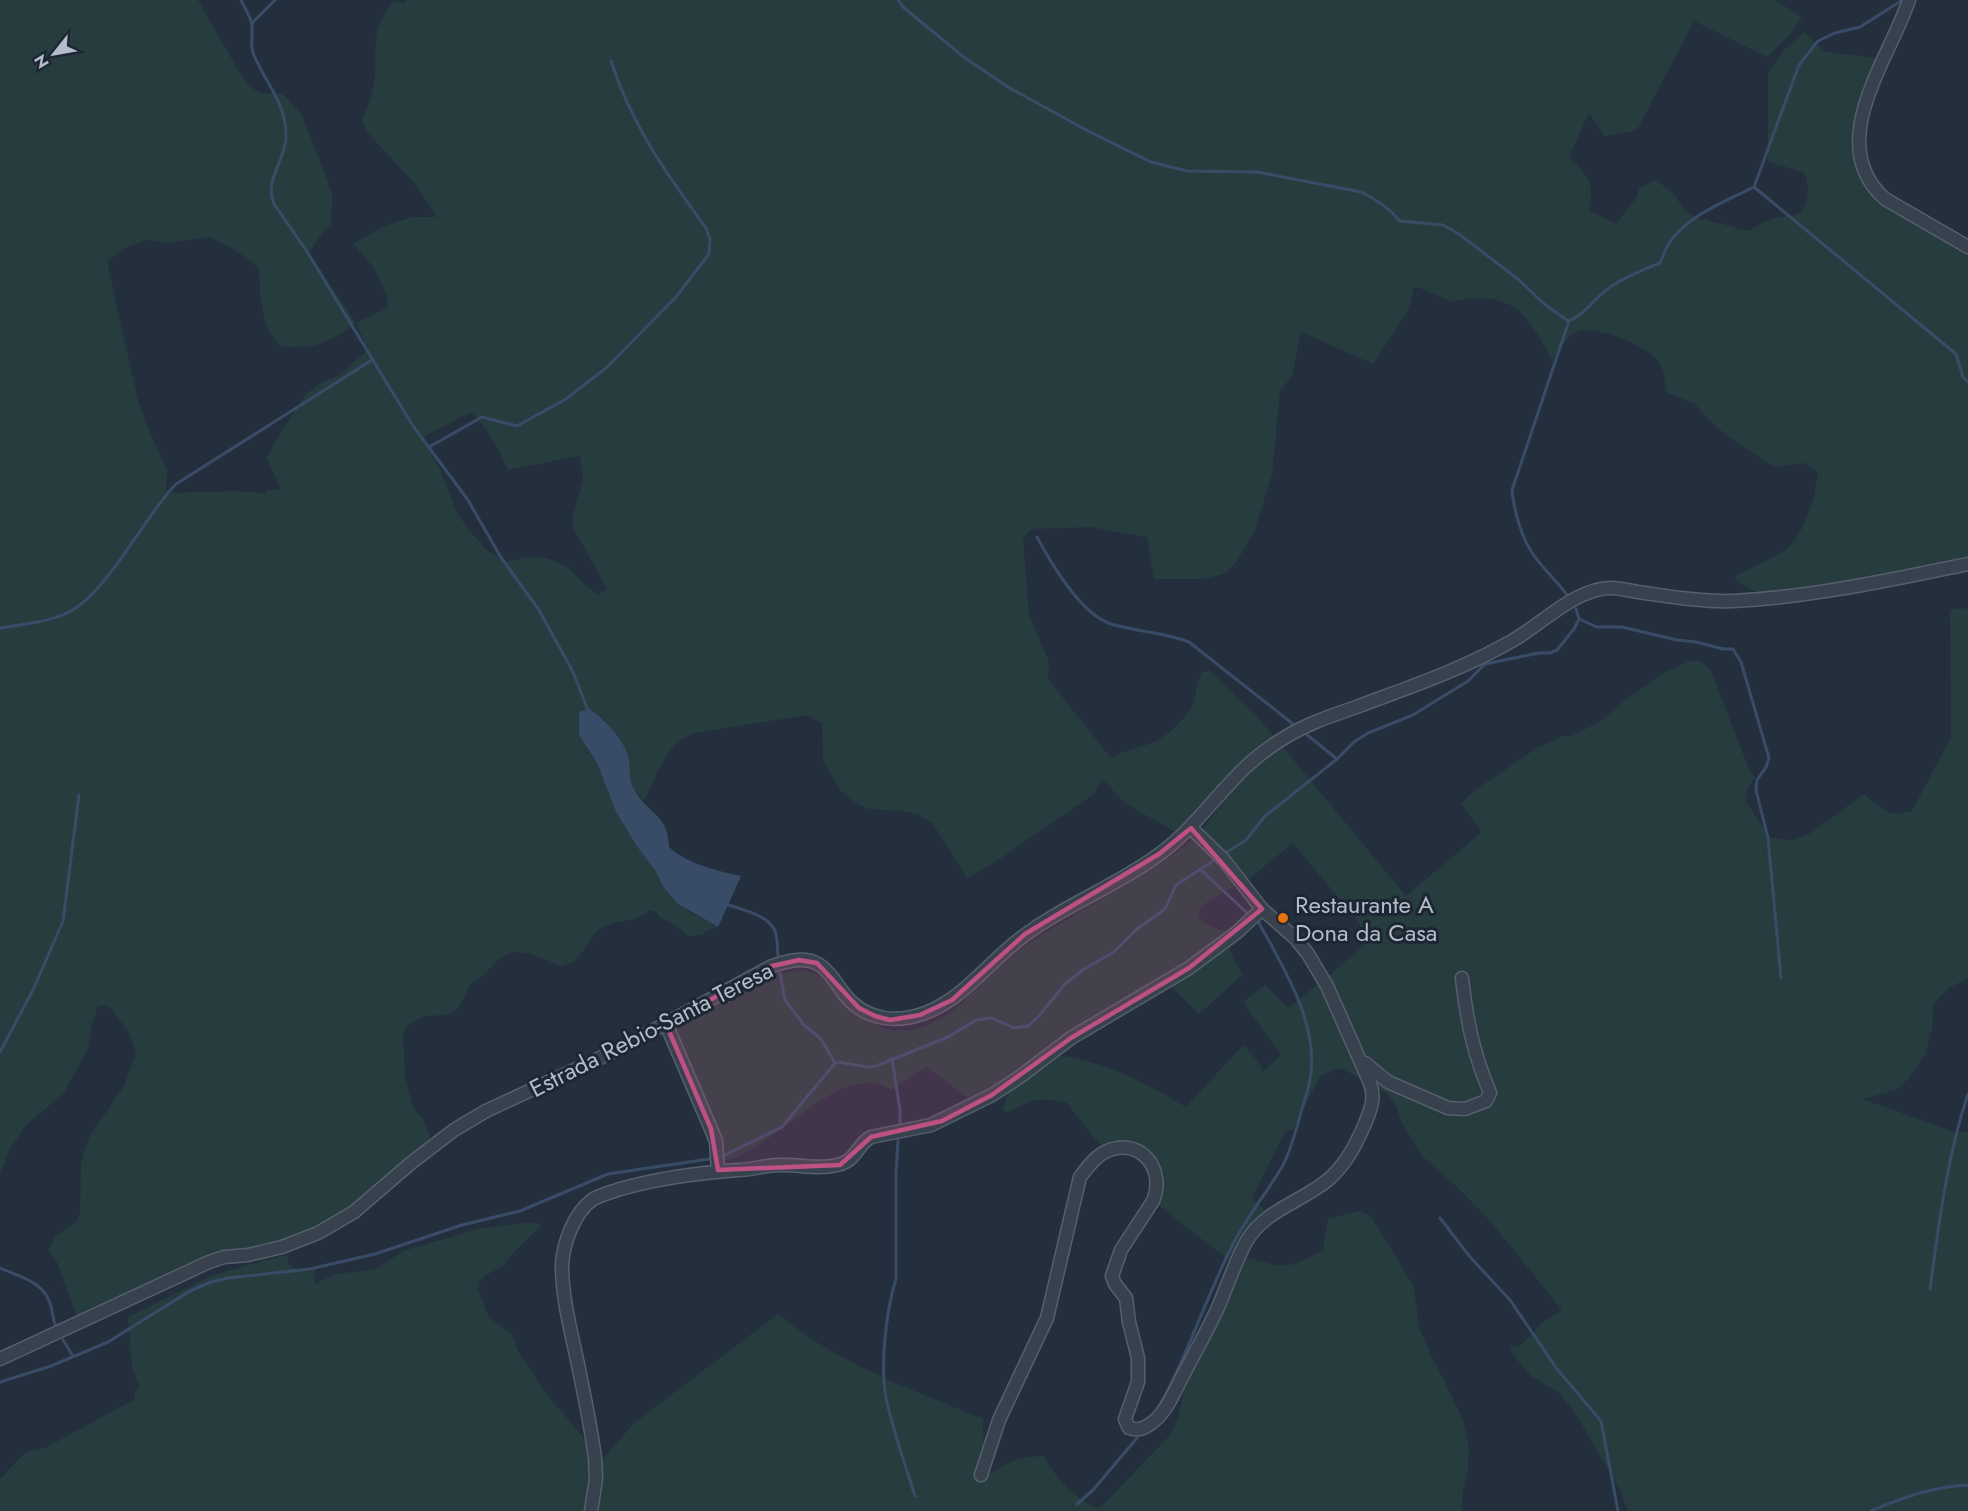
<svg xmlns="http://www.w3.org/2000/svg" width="1968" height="1511" font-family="Jost,sans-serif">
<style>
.green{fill:#263c3f;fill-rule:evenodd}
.water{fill:#394c67}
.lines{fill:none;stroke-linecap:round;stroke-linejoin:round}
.stream{stroke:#394c67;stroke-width:3}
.minor-casing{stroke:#565f6c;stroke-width:15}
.minor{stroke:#38414e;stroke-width:12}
.marked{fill:#bd5182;fill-opacity:0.2;stroke:#bd5182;stroke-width:4.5;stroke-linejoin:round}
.food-dot{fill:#e8710a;stroke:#1d2633;stroke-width:2}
.labels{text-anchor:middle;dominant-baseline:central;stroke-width:6;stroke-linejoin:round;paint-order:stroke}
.poi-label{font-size:24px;fill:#b4bcc9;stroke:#1d2633;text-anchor:start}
.street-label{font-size:24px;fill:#b4bcc9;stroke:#1d2633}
</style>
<rect width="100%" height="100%" fill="#242f3e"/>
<g class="green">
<path d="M0,0H198L238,70L250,87L260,93L282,94L301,113L326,176L332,195L331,225L323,232L309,253L356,323L389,307C382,276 374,267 353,244L387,225L413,217H437L415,184L367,132L362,121C368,108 374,91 375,76C377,43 370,29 394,2L405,3L407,0H1775L1802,17L1790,35L1767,57L1694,21L1637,130L1605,136L1589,113L1569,157C1579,167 1593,180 1591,195C1591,201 1589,204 1589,210L1616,224L1636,198L1639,189L1656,180L1674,194L1683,208L1695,217L1749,231C1758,225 1768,219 1779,217C1784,216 1792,216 1797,214C1810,209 1810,181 1803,172L1768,162V74L1782,52L1804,32L1825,52L1886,59L1882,81L1862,117V144L1881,188L1892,197L1968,244V559L1767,598L1742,584L1734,577C1748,569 1780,557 1791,545C1806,527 1816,495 1818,472L1805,463L1774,467L1727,436L1708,419L1695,404L1668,393C1664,383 1665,369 1658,361C1648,346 1594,324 1577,332C1566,336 1559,351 1552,360C1543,344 1534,325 1520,312C1503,296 1473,296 1452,302L1415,286L1408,311L1373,364L1301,332L1292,376L1280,391L1272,475L1254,532L1237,561L1226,573L1205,579H1154L1147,537L1090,527L1032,529L1023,538L1029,614L1049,662L1048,679L1111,758C1124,750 1140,748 1154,742C1168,736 1180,723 1189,711C1198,699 1194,685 1202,672L1210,671L1254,713L1276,739L1183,836L1126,804L1102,779L1094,794L992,864L967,878L933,824L918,814L903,811L869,809L855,803L841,791L823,760L822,724L808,715L695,733C665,743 657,775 644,801L634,789L630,781L629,768L605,720L589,709L579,713L589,752L597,763L616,812L636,845L656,872L664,888L689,912L718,927L706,931L702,935L688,936L676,925L660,918L656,912L649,910C636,924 618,918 602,928C589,935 586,951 575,960C572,963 566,964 562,966L528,953L512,952L497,960L485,974L471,983L458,1009L446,1015L423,1016L407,1026L403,1037L405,1076L414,1110L424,1120L434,1152L409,1175L357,1213L280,1242L207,1261L79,1321L57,1262L48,1250L56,1235L75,1223L80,1215L81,1163L85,1149L90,1136L124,1086L136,1054L130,1034L109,1006H98L92,1024L88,1048L64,1093L26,1125L10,1149L0,1173ZM209,237L229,246L259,267C260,293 260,329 282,347C317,348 328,344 356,323L368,350L338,376L324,381L306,394L279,435L267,458L281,490H266V493L235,491L166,493L167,470L146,424L137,396L108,266V260L125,248L145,240L168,243ZM471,412C489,429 498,448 508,470L580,456L583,480L573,515V528L607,588L599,595L582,582L568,567L548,558L527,557L506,562L488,551L468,529L456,511L439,467L421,438Z"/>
<path d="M1960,608L1968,609V978L1949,988L1934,1003L1932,1027L1925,1055L1909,1078L1896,1090L1863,1099L1957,1133L1968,1132V1511H1628L1621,1492L1577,1416L1560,1393L1531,1376L1521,1365L1509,1348L1520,1346L1542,1323L1562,1310L1491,1222L1460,1190L1422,1156L1401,1121L1397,1108L1388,1094L1341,1068L1331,1071L1320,1077L1292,1131L1286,1130L1252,1198L1269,1215L1244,1257C1284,1267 1285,1272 1323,1250L1328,1219L1359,1211L1370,1215L1414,1287L1419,1327L1431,1356L1442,1376L1463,1420L1469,1447L1468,1468L1462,1497V1511H0V1479L25,1453L47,1447L135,1399L134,1392L139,1387L132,1366L128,1317L213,1275L289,1254L288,1264L300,1271L314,1267L315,1284L336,1274L376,1269L403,1251L478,1229L529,1222L542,1225L512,1254L504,1265L485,1276L479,1282L478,1290L489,1318L512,1334L517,1349L547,1395L603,1459L634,1423L778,1314C837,1364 912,1389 983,1419L984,1477C1008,1463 1015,1457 1043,1456C1057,1479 1072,1495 1096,1508L1102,1506L1171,1434L1178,1418L1188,1372L1227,1305L1240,1269L1153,1201L1165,1175C1145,1144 1139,1151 1104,1150L1066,1102C1042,1097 1031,1099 1009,1112L1003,1110L1005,1101L1011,1089L976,1104L927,1067L891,1090C842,1056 771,1154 725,1160L710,1114L671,1029L754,981L775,974L803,970L818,975L879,1027L893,1031L912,1030L928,1025L952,1012L1008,959L1042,935L1173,855L1197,836L1231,792L1261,762L1282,746L1406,896L1482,832L1461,804L1474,791L1537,748L1563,736H1571L1600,722L1620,704L1665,672L1692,660L1702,662L1711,671L1749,769L1755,777L1747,789L1746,802L1771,838L1792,840L1808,835L1864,794C1882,808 1887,818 1912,811L1951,737L1950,610ZM1293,843L1360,924L1364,945L1332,973L1288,1008L1265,985L1243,1002L1281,1055L1262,1072L1259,1062L1243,1045L1186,1107C1145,1082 1107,1063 1059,1055L1168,983L1199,1014L1243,974L1234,961L1228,943L1231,937L1228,932L1207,925L1198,918L1200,908L1210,900L1250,878Z"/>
</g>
<path class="water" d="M590,709C605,720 622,737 628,756C631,767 628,779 634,789C647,814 668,813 669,847C687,864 718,871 741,876L718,927L678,904L664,888L656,872L636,845L616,812L597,763L579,735V712Z"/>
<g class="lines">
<g class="stream">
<path d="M241,0C244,7 251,17 252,25C253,34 250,43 253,53C265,83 287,103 286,138C285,161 264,180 274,204L306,250L413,426L468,500L500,556L539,610L573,672L589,713"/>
<path d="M898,0L903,7L965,58L1008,87L1088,131L1151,162L1187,171L1257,172L1361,192C1376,199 1389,208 1400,221L1443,225L1459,234L1519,280L1543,303L1568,321"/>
<path d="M252,23L275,0"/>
<path d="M1754,187L1956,354L1963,377L1968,382"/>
<path d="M429,447L482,417L517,426L566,399L606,368L676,297L709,254L710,239L706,228C666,173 632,126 611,61"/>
<path d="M1037,537C1051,563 1081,614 1111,624C1137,632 1164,632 1189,642L1293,724"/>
<path d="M1567,595C1556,580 1543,569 1533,554C1521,537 1514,510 1512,490L1569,321C1586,314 1594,298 1609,288C1624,277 1643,270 1660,263C1663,257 1664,251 1668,245C1685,216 1725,202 1754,187L1799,65L1818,41L1835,33L1860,27L1901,1"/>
<path d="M1579,619L1597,627H1622L1677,640L1696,642L1723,649H1733L1741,662L1769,758L1766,767L1757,780L1756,790L1768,838L1781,978"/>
<path d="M0,628C20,625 48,622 67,613C108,593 142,519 176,484L372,360"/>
<path d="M1306,734L1337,759"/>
<path d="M1227,852L1246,840L1265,816L1337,759L1354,742L1368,733L1413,715L1468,681L1485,664L1539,653H1550L1557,650L1574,629L1579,619L1576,609"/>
<path d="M1201,870L1247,913"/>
<path d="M726,904C742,910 767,914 775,931C778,939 777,948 778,955"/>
<path d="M780,973L785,1000L804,1025L821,1039L835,1063"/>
<path d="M0,1052L34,988L63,921L79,795"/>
<path d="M892,1059L900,1110V1123"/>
<path d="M898,1140L896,1174V1279C886,1311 880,1366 886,1398C893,1431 905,1464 915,1496"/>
<path d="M725,1155L782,1127L835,1063L839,1062L867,1067L876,1066L948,1037L976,1020L992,1018L1014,1028L1028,1026L1038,1017L1065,984L1084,969L1114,952L1137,929L1165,909L1176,885L1213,861"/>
<path d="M1440,1218L1471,1258L1510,1300L1557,1369L1601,1421L1618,1511"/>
<path d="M0,1268C20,1277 44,1281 51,1306C53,1314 53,1321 57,1329"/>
<path d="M1930,1289C1939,1222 1947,1157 1968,1094"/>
<path d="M63,1340L73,1356"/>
<path d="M0,1382L51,1366L108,1342L190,1291L211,1282L228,1278L310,1269L375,1254L462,1225L520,1211L608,1174L709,1159"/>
<path d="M1155,1413C1186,1361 1204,1302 1231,1248C1245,1219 1266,1194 1282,1167C1291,1151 1295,1133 1300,1116C1303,1104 1308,1092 1310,1080C1320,1025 1284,969 1259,923"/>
<path d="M1077,1504L1093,1490L1137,1438"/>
<path d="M1871,1511C1904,1497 1932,1487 1968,1485"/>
</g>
<defs>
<g id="minor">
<path d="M1909,0C1889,60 1823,144 1885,199L1968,247"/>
<path d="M666,1024L711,1129L716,1141L718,1170"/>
<path d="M1365,1063L1388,1082L1448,1108L1465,1109L1486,1101L1490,1093C1473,1052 1467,1022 1462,978"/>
<path d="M0,1359L209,1262L224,1257L248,1255L282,1247L318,1233L354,1212L411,1163L454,1130L486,1111L617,1050L772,966C786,961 804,956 818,964C830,971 837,985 845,995C865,1020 896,1024 925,1013C963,999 989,962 1021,938C1064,905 1117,886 1161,853C1189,832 1208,806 1232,781C1247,764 1266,749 1284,738C1308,723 1334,715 1359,706C1410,687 1463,669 1510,642C1540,626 1575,588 1611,588C1622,588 1634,592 1645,593C1673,597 1704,602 1733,601C1812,597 1890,580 1968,564"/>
<path d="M981,1475L999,1420L1047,1318L1080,1177C1087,1168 1093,1159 1103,1153C1137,1134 1167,1167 1153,1201L1121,1250L1112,1276L1115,1284L1126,1298L1129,1322L1138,1358V1382L1125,1419L1129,1428C1135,1430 1141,1430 1147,1426C1164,1417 1173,1395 1181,1379C1194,1354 1208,1330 1219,1305C1228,1284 1235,1262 1246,1242C1264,1210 1302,1202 1329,1179C1346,1164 1355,1146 1364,1126C1370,1111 1376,1099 1370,1083L1327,986L1308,954L1296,939L1262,909L1224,860L1191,828"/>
<path d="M591,1511L596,1479L595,1458C590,1420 582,1383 574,1346C568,1319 562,1292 562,1265C563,1244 574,1213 592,1200C599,1195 609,1193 617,1190C657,1178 697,1173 738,1170C752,1170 765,1165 779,1165C798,1164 818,1170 837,1165C857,1161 857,1144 871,1137L931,1125L992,1095L1021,1076L1071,1038L1189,968L1236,933L1262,909"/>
</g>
</defs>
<use href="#minor" class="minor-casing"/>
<use href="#minor" class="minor"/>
</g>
<path class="marked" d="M1191,828L1262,909L1189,968L1071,1038L992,1095L942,1121L871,1137L840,1165L718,1170L711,1129L666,1024L772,966L799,960L817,963L859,1008L875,1016L890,1020L920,1015L952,1000L1025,934L1159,854Z"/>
<circle class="food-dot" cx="1283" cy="918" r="6"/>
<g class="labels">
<g class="poi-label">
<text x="1295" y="904">Restaurante A<tspan x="1295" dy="28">Dona da Casa</tspan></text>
</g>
<g class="street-label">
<text transform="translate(651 1029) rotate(-27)">Estrada Rebio-Santa Teresa</text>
</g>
</g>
<g transform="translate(54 54) rotate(239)" stroke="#1d2633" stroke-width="4.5" paint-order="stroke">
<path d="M0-4.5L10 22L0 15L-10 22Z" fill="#b4bcc9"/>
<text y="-9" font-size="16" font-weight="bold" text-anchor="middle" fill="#b4bcc9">N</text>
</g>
</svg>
